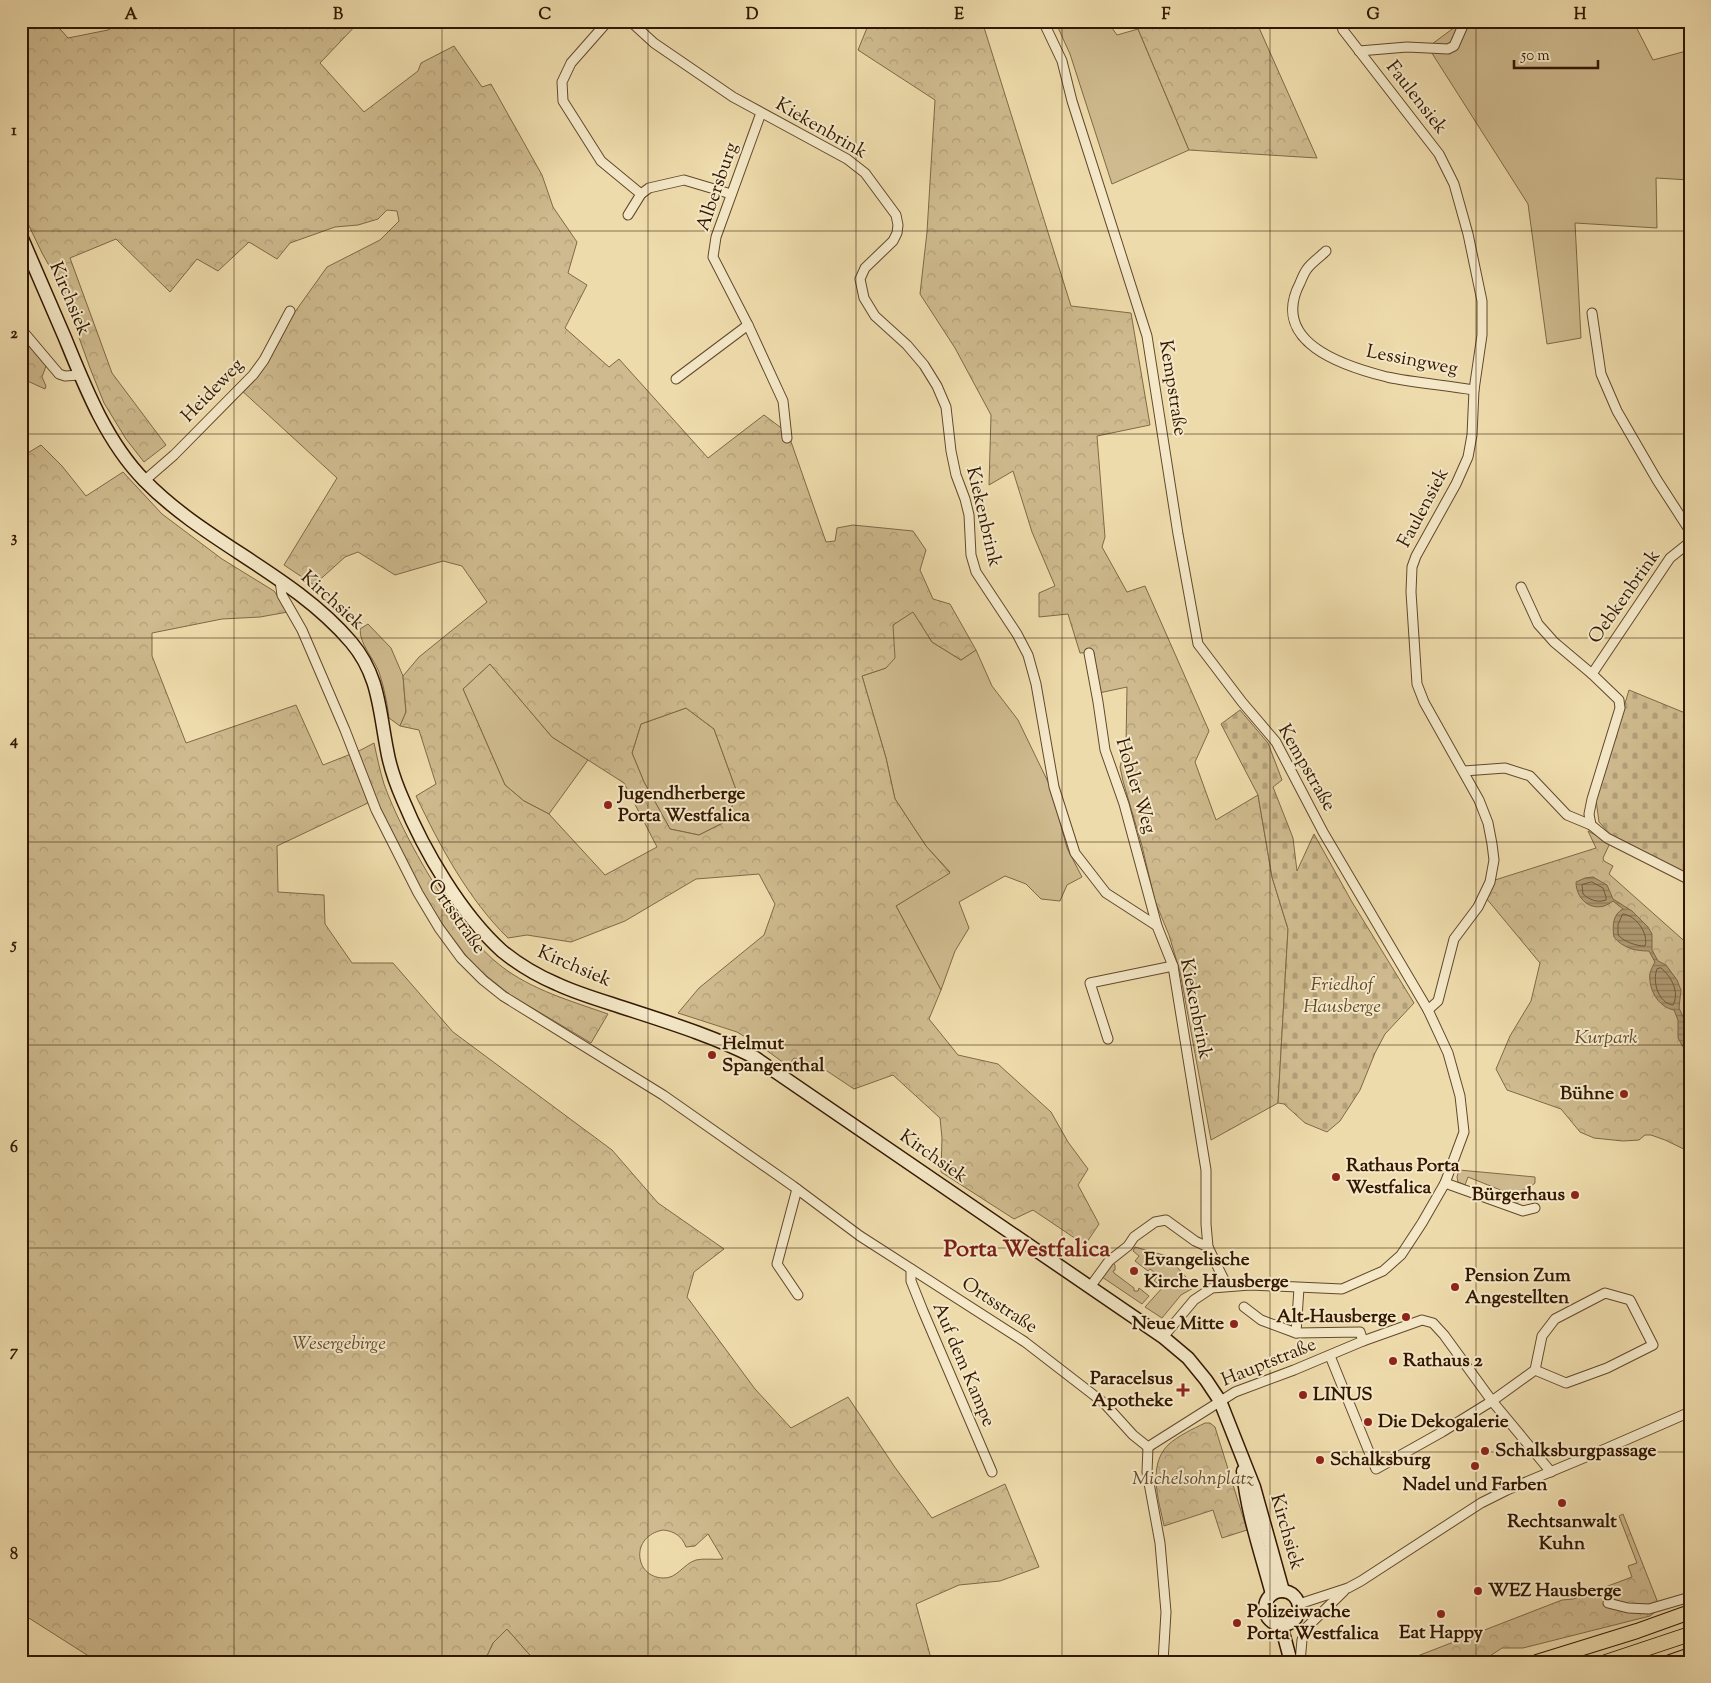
<svg xmlns="http://www.w3.org/2000/svg" width="1711" height="1683" font-family="'Sorts Mill Goudy',serif">
<style>
.grass{fill:#ceba8e;stroke:#806847}
.forest{fill:url(#forest-crowns);stroke:#806847;fill-rule:evenodd}
.cemetery{fill:url(#cemetery-stones);stroke:#806847}
.water{fill:url(#water-rules);stroke:#7d6444}
.lines{fill:none;stroke-linecap:round;stroke-linejoin:round}
.shore{stroke:#705838;stroke-width:1}
.street-casing{stroke:#62482b;stroke-width:11}
.secondary-casing{stroke:#331700;stroke-width:15}
.primary-casing{stroke:#331700;stroke-width:16}
.street{stroke:#f4e8c8;stroke-width:9}
.secondary{stroke:#f4e8c8;stroke-width:12}
.primary{stroke:#eedbab;stroke-width:14}
.grid{fill:none;stroke:#331700;stroke-width:1;stroke-opacity:0.55}
.poi-dot{fill:#8f2418;stroke:#f4e8c8;stroke-width:2}
.labels{text-anchor:middle;dominant-baseline:central;stroke-width:4;stroke-linejoin:round;paint-order:stroke}
.street-label{font-size:19px;fill:#331700;stroke:#f4e8c8}
.poi-label{font-size:19px;font-weight:bold;fill:#331700;stroke:#f4e8c8;text-anchor:start}
.park-label{font-size:19px;font-style:italic;fill:#62482b;stroke:#f4e8c8}
.district-label{font-size:24px;font-weight:bold;fill:#7a1f14;stroke:#f4e8c8}
.neatline{fill:none;stroke:#331700;stroke-width:2}
.grid-label{font-size:16px;text-anchor:middle;font-weight:bold;fill:#331700}
</style>
<defs>
<pattern id="forest-crowns" width="20" height="18" patternUnits="userSpaceOnUse" patternTransform="scale(1.25)"><rect width="20" height="18" fill="#ceba8e"/><path d="M2 6a3 3 0 1 1 6 0M12 15a3 3 0 1 1 6 0" fill="none" stroke="#b19f79"/></pattern>
<pattern id="cemetery-stones" width="16" height="16" patternUnits="userSpaceOnUse" patternTransform="scale(1.25)"><rect width="16" height="16" fill="#ceba8e"/><path d="M2 7V4a2 2 0 0 1 4 0v3zM10 15v-3a2 2 0 0 1 4 0v3z" fill="#b19f79"/></pattern>
<pattern id="water-rules" width="6" height="5" patternUnits="userSpaceOnUse" patternTransform="scale(1.25)"><rect width="6" height="5" fill="#ae9871"/><path d="M0 2.5h6" fill="none" stroke="#8e7b5a"/></pattern>
</defs>
<rect width="100%" height="100%" fill="#eedbab"/>
<filter id="stains"><feTurbulence type="fractalNoise" baseFrequency=".004" numOctaves="4"/><feColorMatrix values="0 0 0 0 .2 0 0 0 0 .09 0 0 0 0 .02 0 0 0 .5 -.17"/></filter>
<radialGradient id="worn" r=".72"><stop offset=".6" stop-color="#630" stop-opacity="0"/><stop offset="1" stop-color="#630" stop-opacity=".3"/></radialGradient>
<g class="grass">
<path d="M1055,21H1107L1117,35L1138,29L1189,150L1112,184L1070,54Z"/>
<path d="M1463,21H1633L1653,60L1690,50V180L1656,178L1657,228L1575,223L1581,338L1547,344L1528,204L1428,47Z"/>
<path d="M913,611L932,642L961,660L976,650L992,686L1018,720L1051,788L1067,848L1082,877L1067,885L1060,901L1041,899L1026,884L1005,876L959,902L969,928L955,951L941,990L896,906L950,872L926,846L895,799L886,758L862,676L886,668L893,625Z"/>
<path d="M368,624L391,648L403,676L406,712L400,726L389,718C387,702 384,687 379,672C373,657 360,645 360,629Z"/>
<path d="M490,664L552,737L588,760L549,814L524,801L505,785L463,689Z"/>
<path d="M686,708L714,729L738,795L723,823L699,835L670,829L644,782L632,753L641,724Z"/>
<path d="M1459,1170L1535,1177V1183L1529,1188L1532,1194L1529,1196L1524,1189L1517,1194L1521,1201L1514,1203L1500,1199L1503,1191L1468,1177L1465,1185L1458,1182L1457,1177Z"/>
<path d="M1135,1247L1167,1256L1195,1287L1181,1295L1162,1318L1145,1307L1163,1287L1154,1281L1158,1275L1150,1269L1148,1271L1135,1261L1139,1256L1133,1251Z"/>
<path d="M1113,1263L1115,1265V1270L1113,1271L1114,1273L1134,1288V1291H1138L1139,1288L1149,1296L1142,1304L1102,1277Z"/>
<path d="M507,1629L536,1662H486L485,1660L493,1643Z"/>
</g>
<g class="forest">
<path d="M21,21H53L68,38L108,30L120,21H360L320,63L364,112L418,71L421,63L454,46L482,87L491,84L542,175L553,207L577,242L568,273L587,285L565,328L609,367L619,359L708,458L764,415L788,433L826,542L835,541L837,528L853,525L913,531L926,550L920,570L933,599L950,604L976,650L961,660L932,642L913,612L893,625L895,658L886,668L862,676L886,758L895,799L926,846L950,873L896,906L941,990L929,1019L958,1055L998,1064L1051,1112L1068,1142L1088,1169L1078,1185L1099,1224L1085,1245L1033,1210L1014,1219L941,1172L942,1138L940,1118L893,1075L854,1089L824,1069L794,1058L788,1066L762,1047L737,1032L678,1013L699,988L764,935L775,904L759,874L696,879L625,921L571,942L527,935L508,938C468,899 440,846 416,796L436,784L419,730L400,726L406,712L403,676L419,657L487,602L462,566L443,561L395,575L358,552L345,557L314,585L284,565L337,478L240,389L327,267L380,240L399,221L397,211L387,210L378,219L358,225L335,227L290,243L277,259L249,242L218,271L197,259L170,292L116,239L70,258L112,373L166,445L144,462L126,439L104,403L90,368L60,285L42,253L21,209ZM490,664L552,737L624,783L657,847L605,875L549,814L524,801L505,785L463,689ZM686,708L714,729L738,795L723,823L699,835L670,829L644,782L632,753L641,724Z"/>
<path d="M906,21H982L1071,306L1131,313L1150,425L1097,436L1105,537L1102,547L1127,592L1145,586L1209,731L1195,762L1216,820L1258,795L1272,877L1288,929L1278,1103L1211,1140L1180,972L1169,935L1155,901L1142,846L1123,781L1120,767L1126,744L1127,687L1099,693L1094,652L1080,653L1068,614L1039,617V593L1055,586L1032,532L1013,471L989,485L991,415L955,348L920,294L927,232L935,100L858,50L869,23Z"/>
<path d="M1140,21H1256L1317,158L1189,150L1138,29Z"/>
<path d="M21,337L46,366L42,377L46,386L45,389L21,378Z"/>
<path d="M41,445L62,466L86,496L123,472L162,514L222,559L274,591L288,612L260,617L222,619L152,633V656L186,743L296,705L323,765L351,754L370,802L277,846L278,892L324,895L325,924L352,963H393L453,1032L612,1150L658,1203L724,1249L694,1272L687,1297L755,1389L791,1428L848,1397L894,1466L932,1518L1005,1484L1039,1567L1000,1581L959,1585L916,1604L932,1662H536L507,1629L493,1643L485,1660L486,1662H98L21,1613V457ZM663,1530C674,1531 682,1536 686,1547L695,1546L708,1534L723,1559C715,1560 704,1558 696,1560C683,1564 677,1579 663,1578C634,1577 630,1536 663,1530Z"/>
<path d="M374,743C377,757 380,771 384,784C402,835 458,934 501,966C532,990 571,1001 608,1014L591,1043L509,994L473,965L431,909L397,849L357,752Z"/>
<path d="M1588,831L1610,843L1603,858L1604,861L1613,866L1609,874L1690,946V1152L1665,1140L1651,1135H1645L1639,1140L1623,1141L1594,1138L1580,1132L1561,1109L1507,1090L1496,1069L1510,1036L1531,1001L1540,963L1486,898L1495,880L1596,848Z"/>
<path d="M1205,1423H1210L1215,1427L1247,1530L1222,1538L1213,1510L1164,1526C1159,1501 1147,1466 1168,1445C1179,1435 1193,1429 1205,1423Z"/>
<path d="M1623,1514L1660,1608L1650,1616L1523,1648H1502L1490,1656L1474,1662H1402L1562,1600L1573,1599L1632,1577L1628,1566L1637,1563L1619,1516Z"/>
</g>
<g class="cemetery">
<path d="M1629,690L1690,715V875L1612,836L1599,822L1596,800Z"/>
<path d="M1240,710L1268,743L1282,780L1273,787L1293,838L1297,871L1314,834L1352,902L1414,1003L1385,1034L1375,1053L1360,1090L1340,1121L1327,1132L1305,1123L1284,1104L1278,1103L1288,929L1272,877L1258,795L1221,724Z"/>
</g>
<path class="water" d="M1593,877L1607,885L1613,899L1632,911L1648,927L1652,934V950L1658,961L1666,965L1677,980L1681,990L1679,1008L1684,1019L1690,1023V1059L1678,1038V1020L1674,1010C1658,1007 1648,989 1650,973C1651,970 1653,965 1655,962L1649,951C1635,951 1623,948 1614,937C1612,926 1613,914 1623,909L1613,901C1596,915 1576,902 1576,882L1585,878Z"/>
<g class="lines">
<g class="shore">
<path d="M1592,882L1603,888L1606,897V900C1597,903 1590,900 1583,894L1582,885Z"/>
<path d="M1623,914C1636,915 1649,934 1645,946C1636,946 1625,942 1618,935V925Z"/>
<path d="M1661,968C1671,976 1680,992 1673,1005C1658,1003 1652,981 1657,969Z"/>
</g>
<defs>
<g id="street">
<path d="M608,21L571,63L562,82L563,101L601,161L641,194"/>
<path d="M630,21L654,43L733,97L847,159L865,173L896,215L898,225L897,233L893,241L865,268L860,279L864,298L875,316L907,345L924,365L937,386L946,407L951,451L956,475L965,499L969,515L971,555L976,572L1017,634L1028,655L1036,684L1054,787L1075,853L1106,893L1157,926"/>
<path d="M1043,21L1062,61L1072,101L1147,336L1178,534L1198,644L1242,702L1276,742L1323,832L1428,1010L1448,1053L1460,1096L1464,1132L1445,1183L1422,1223L1401,1255L1383,1271L1342,1289L1250,1285L1212,1288L1194,1300L1163,1337"/>
<path d="M1340,21L1343,30L1439,154L1454,184L1468,234L1482,301V335L1474,390L1472,435L1468,457L1456,484L1416,556L1412,567L1411,592L1417,684L1424,702L1479,800L1488,823L1492,844L1494,860L1490,882L1478,907L1454,939L1438,1001L1428,1010"/>
<path d="M1359,51L1407,47L1448,49L1454,46L1465,21"/>
<path d="M761,113L716,237L713,257L748,325L783,401L787,438"/>
<path d="M628,215L641,194L649,188L684,180L731,194"/>
<path d="M1326,251C1320,257 1312,262 1307,269C1304,273 1302,278 1300,283C1269,342 1343,366 1387,377C1415,383 1445,385 1474,390"/>
<path d="M1592,313L1601,374L1617,411L1657,480L1690,531"/>
<path d="M21,329L59,374L65,376L80,375"/>
<path d="M676,379L748,325"/>
<path d="M144,481L174,455L253,375L264,360L290,311"/>
<path d="M280,581L282,595L302,630L345,730L376,810L418,893L439,928L461,958L483,980L503,996L663,1095L793,1186L860,1236L1025,1342L1104,1403L1133,1435L1148,1447"/>
<path d="M1521,587L1538,624L1554,642L1592,674"/>
<path d="M1089,653L1098,702L1105,750L1124,804L1157,926L1173,966L1206,1170V1224L1208,1247L1227,1286"/>
<path d="M1464,771L1505,768L1530,776L1567,815L1591,825L1607,838L1690,880"/>
<path d="M1591,825L1589,814L1592,799L1620,708L1619,700L1592,674L1670,558L1690,542"/>
<path d="M1108,1039L1090,983L1173,966"/>
<path d="M1445,1183L1523,1211L1535,1208"/>
<path d="M797,1189L777,1264L798,1295"/>
<path d="M911,1269V1281L923,1311L992,1472"/>
<path d="M1090,1287L1109,1261L1128,1246L1134,1237L1155,1222L1166,1220L1195,1241L1208,1247"/>
<path d="M1244,1307L1261,1320L1296,1333L1360,1332L1363,1341"/>
<path d="M1296,1333L1299,1288"/>
<path d="M1330,1356L1376,1469L1442,1432L1492,1401L1535,1370L1566,1383L1607,1368L1653,1345L1630,1300L1605,1293L1555,1319L1542,1336L1535,1370"/>
<path d="M1148,1447L1235,1392L1294,1370L1363,1341L1422,1320L1433,1323L1444,1335L1492,1401L1551,1472"/>
<path d="M1148,1447L1147,1472L1160,1543L1166,1612L1163,1662"/>
<path d="M1608,1603L1628,1608L1649,1609L1690,1597"/>
<path d="M1299,1604L1348,1588L1361,1581L1481,1503L1507,1490L1605,1449L1690,1412"/>
<path d="M1300,1662L1302,1640L1307,1627L1344,1591"/>
</g>
<g id="secondary">
<path d="M21,236C36,270 50,304 65,338C85,387 106,441 144,480C205,543 293,574 351,642C379,675 379,709 387,750C390,768 396,784 403,800C424,851 461,914 502,951C518,964 538,976 557,984C574,992 593,998 612,1004C660,1020 709,1034 754,1057L1163,1337L1188,1358L1206,1380L1220,1401L1254,1487L1283,1591"/>
<path d="M1243,1471C1247,1513 1261,1553 1272,1594"/>
<circle cx="1282" cy="1608" r="17"/>
<path d="M1281,1625L1291,1662"/>
</g>
<g id="primary">
<path d="M1537,1662L1637,1631L1690,1612"/>
<path d="M1606,1662L1690,1634"/>
<path d="M1670,1662L1690,1655"/>
</g>
</defs>
<use href="#street" class="street-casing"/>
<use href="#secondary" class="secondary-casing"/>
<use href="#primary" class="primary-casing"/>
<use href="#street" class="street"/>
<use href="#secondary" class="secondary"/>
<use href="#primary" class="primary"/>
</g>
<path class="grid" d="M234,21V1662M442,21V1662M648,21V1662M856,21V1662M1062,21V1662M1270,21V1662M1476,21V1662M21,231H1690M21,434H1690M21,638H1690M21,842H1690M21,1045H1690M21,1248H1690M21,1452H1690"/>
<g class="poi-dot">
<circle cx="608" cy="805" r="5"/>
<circle cx="712" cy="1055" r="5"/>
<circle cx="1624" cy="1094" r="5"/>
<circle cx="1336" cy="1177" r="5"/>
<circle cx="1575" cy="1195" r="5"/>
<circle cx="1134" cy="1271" r="5"/>
<circle cx="1455" cy="1287" r="5"/>
<circle cx="1406" cy="1317" r="5"/>
<circle cx="1234" cy="1324" r="5"/>
<circle cx="1393" cy="1361" r="5"/>
<path d="M1180.5 1382.5h5v5h5v5h-5v5h-5v-5h-5v-5h5z"/>
<circle cx="1303" cy="1395" r="5"/>
<circle cx="1368" cy="1422" r="5"/>
<circle cx="1485" cy="1451" r="5"/>
<circle cx="1320" cy="1460" r="5"/>
<circle cx="1475" cy="1466" r="5"/>
<circle cx="1562" cy="1503" r="5"/>
<circle cx="1478" cy="1591" r="5"/>
<circle cx="1441" cy="1614" r="5"/>
<circle cx="1237" cy="1623" r="5"/>
</g>
<g class="labels">
<g class="street-label">
<text transform="translate(1416 98) rotate(52)">Faulensiek</text>
<text transform="translate(821 129) rotate(30)">Kiekenbrink</text>
<text transform="translate(718 187) rotate(-71)">Albersburg</text>
<text transform="translate(69 299) rotate(67)">Kirchsiek</text>
<text transform="translate(1412 361) rotate(11)">Lessingweg</text>
<text transform="translate(1172 388) rotate(81)">Kempstraße</text>
<text transform="translate(213 391) rotate(-46)">Heideweg</text>
<text transform="translate(1424 508) rotate(-62)">Faulensiek</text>
<text transform="translate(983 517) rotate(77)">Kiekenbrink</text>
<text transform="translate(1625 597) rotate(-55)">Oebkenbrink</text>
<text transform="translate(332 601) rotate(42)">Kirchsiek</text>
<text transform="translate(1306 768) rotate(60)">Kempstraße</text>
<text transform="translate(1135 786) rotate(73)">Hohler Weg</text>
<text transform="translate(456 917) rotate(55)">Ortsstraße</text>
<text transform="translate(574 967) rotate(23)">Kirchsiek</text>
<text transform="translate(1195 1009) rotate(79)">Kiekenbrink</text>
<text transform="translate(933 1157) rotate(35)">Kirchsiek</text>
<text transform="translate(999 1306) rotate(33)">Ortsstraße</text>
<text transform="translate(1269 1363) rotate(-22)">Hauptstraße</text>
<text transform="translate(963 1365) rotate(67)">Auf dem Kampe</text>
<text transform="translate(1286 1532) rotate(74)">Kirchsiek</text>
</g>
<g class="poi-label">
<text x="618" y="794">Jugendherberge<tspan x="618" dy="22">Porta Westfalica</tspan></text>
<text x="722" y="1044">Helmut<tspan x="722" dy="22">Spangenthal</tspan></text>
<text x="1614" y="1094" text-anchor="end">Bühne</text>
<text x="1346" y="1166">Rathaus Porta<tspan x="1346" dy="22">Westfalica</tspan></text>
<text x="1565" y="1195" text-anchor="end">Bürgerhaus</text>
<text x="1144" y="1260">Evangelische<tspan x="1144" dy="22">Kirche Hausberge</tspan></text>
<text x="1465" y="1276">Pension Zum<tspan x="1465" dy="22">Angestellten</tspan></text>
<text x="1396" y="1317" text-anchor="end">Alt-Hausberge</text>
<text x="1224" y="1324" text-anchor="end">Neue Mitte</text>
<text x="1403" y="1361">Rathaus 2</text>
<text x="1173" y="1379" text-anchor="end">Paracelsus<tspan x="1173" dy="22">Apotheke</tspan></text>
<text x="1313" y="1395">LINUS</text>
<text x="1378" y="1422">Die Dekogalerie</text>
<text x="1495" y="1451">Schalksburgpassage</text>
<text x="1330" y="1460">Schalksburg</text>
<text x="1475" y="1485" text-anchor="middle">Nadel und Farben</text>
<text x="1562" y="1522" text-anchor="middle">Rechtsanwalt<tspan x="1562" dy="22">Kuhn</tspan></text>
<text x="1488" y="1591">WEZ Hausberge</text>
<text x="1247" y="1612">Polizeiwache<tspan x="1247" dy="22">Porta Westfalica</tspan></text>
<text x="1441" y="1633" text-anchor="middle">Eat Happy</text>
</g>
<g class="park-label">
<text x="1342" y="985">Friedhof<tspan x="1342" dy="22">Hausberge</tspan></text>
<text x="1606" y="1038">Kurpark</text>
<text x="339" y="1344">Wesergebirge</text>
<text x="1193" y="1479">Michelsohnplatz</text>
</g>
<g class="district-label">
<text x="1027" y="1250">Porta Westfalica</text>
</g>
</g>
<rect width="1711" height="1683" fill="none" stroke="#eedbab" stroke-width="55"/>
<path d="M1514 60v8h84v-8" fill="none" stroke="#331700" stroke-width="2.5"/>
<text x="1521" y="60" font-size="15" fill="#331700" stroke="#f4e8c8" stroke-width="4" paint-order="stroke">50 m</text>
<rect x="28" y="28" width="1656" height="1628" class="neatline"/>
<g class="grid-label">
<text x="131" y="19">A</text>
<text x="338" y="19">B</text>
<text x="545" y="19">C</text>
<text x="752" y="19">D</text>
<text x="959" y="19">E</text>
<text x="1166" y="19">F</text>
<text x="1373" y="19">G</text>
<text x="1580" y="19">H</text>
<text x="14" y="135">1</text>
<text x="14" y="338">2</text>
<text x="14" y="542">3</text>
<text x="14" y="745">4</text>
<text x="14" y="949">5</text>
<text x="14" y="1152">6</text>
<text x="14" y="1356">7</text>
<text x="14" y="1559">8</text>
</g>
<rect width="100%" height="100%" filter="url(#stains)"/>
<rect width="100%" height="100%" fill="url(#worn)"/>
</svg>
